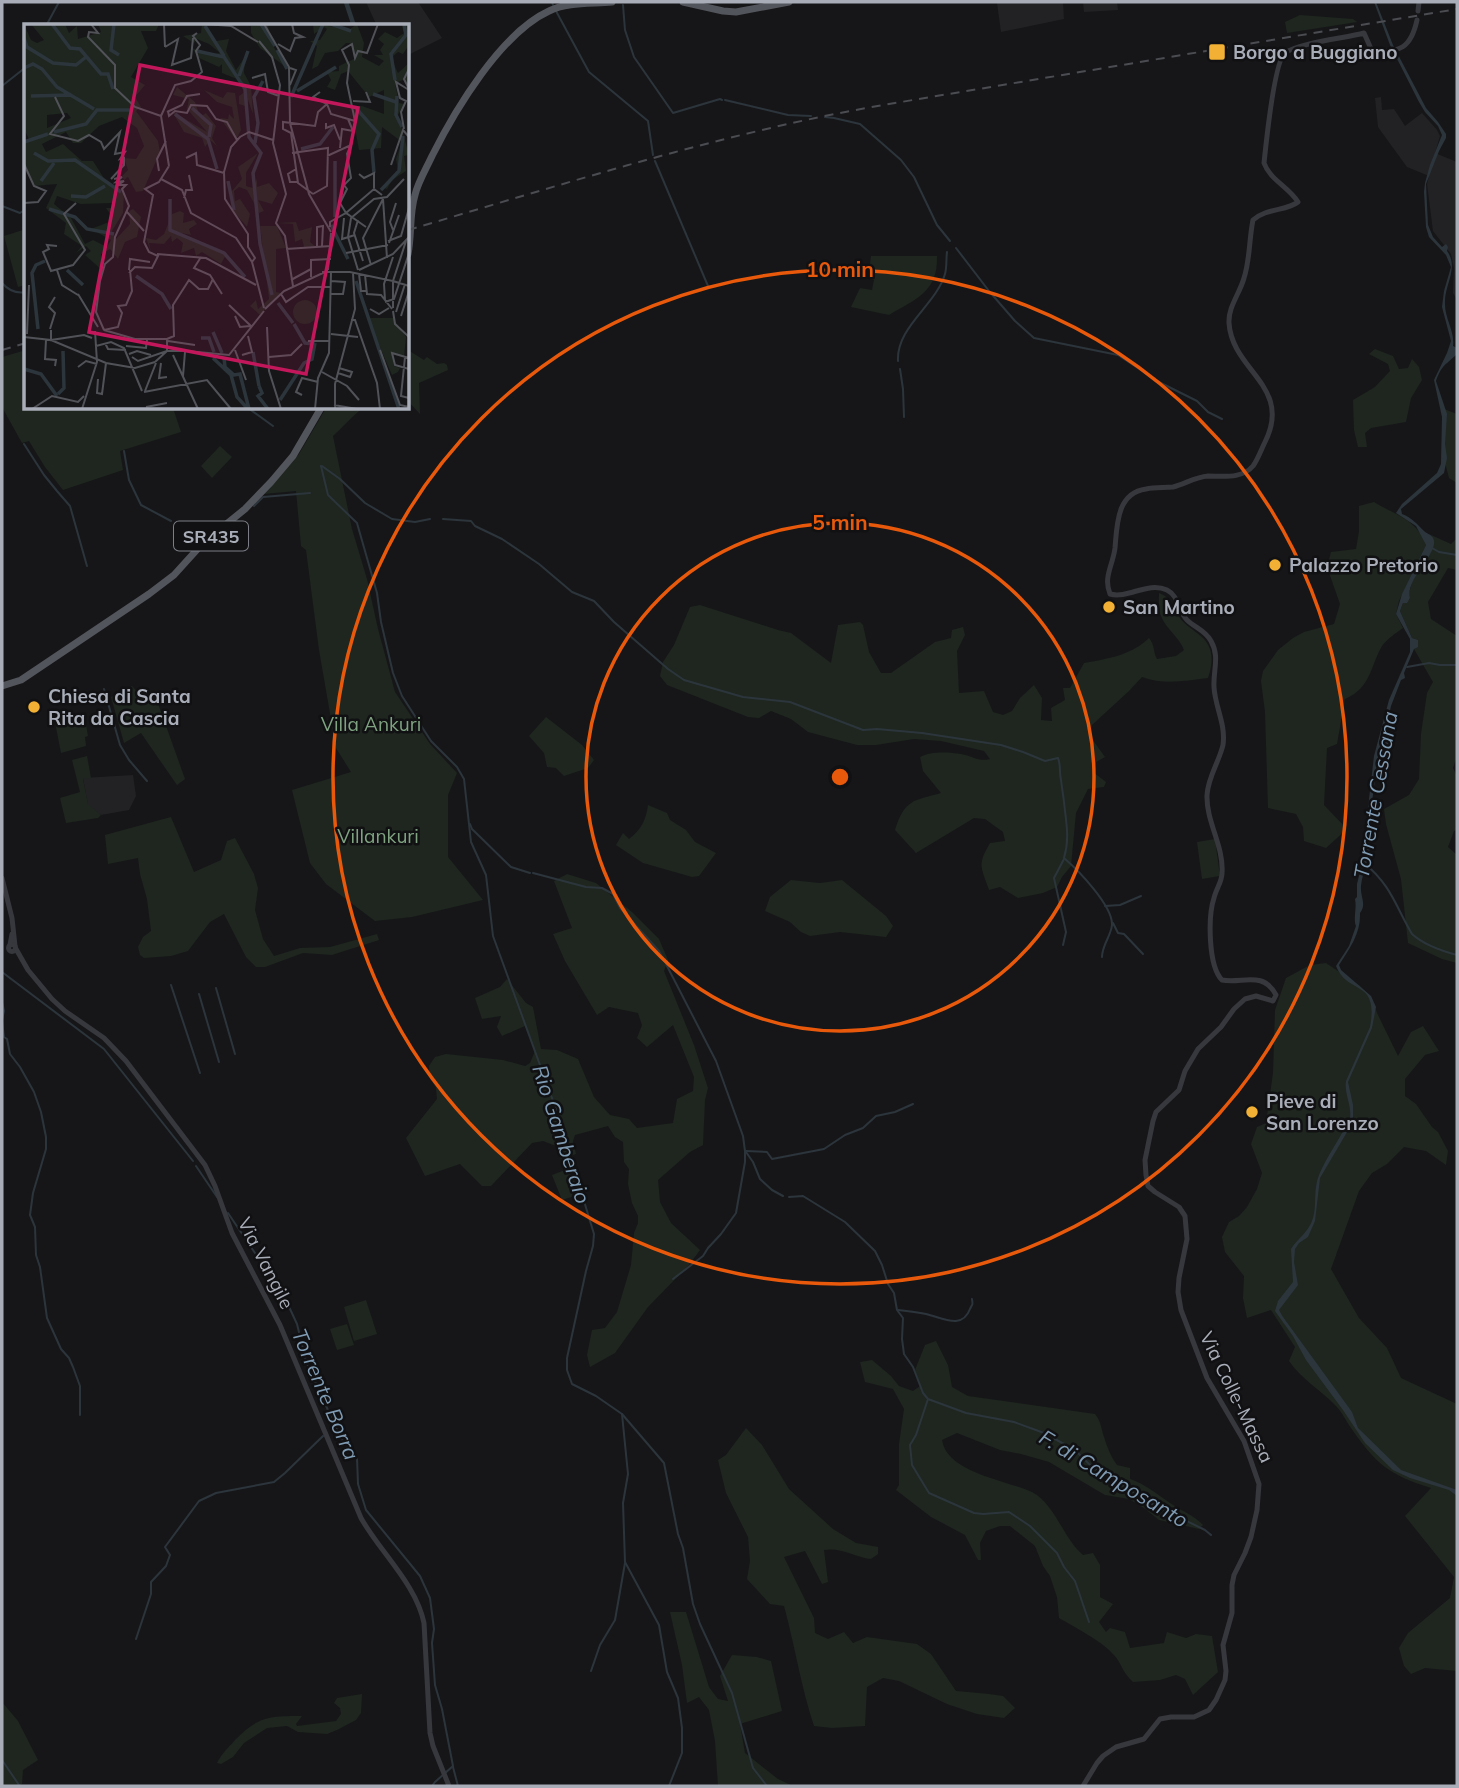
<svg xmlns="http://www.w3.org/2000/svg" width="1459" height="1788" font-family="Mulish,sans-serif">
<style>
.built{fill:#222225}
.green{fill:#1e261f}
.water{fill:#2c353c}
.lines{fill:none;stroke-linecap:round;stroke-linejoin:round}
.stream{stroke:#2c353c;stroke-width:2}
.canal{stroke:#2c353c;stroke-width:4.5}
.minor{stroke:#37383d;stroke-width:5}
.major{stroke:#53555c;stroke-width:7}
.rail{stroke:#4a4c52;stroke-width:2;stroke-dasharray:9 7;stroke-linecap:butt}
.ring{fill:none;stroke:#e8590c;stroke-width:3.5}
.poi-dot{fill:#f2b134;stroke:#111113;stroke-width:2.5}
.labels{text-anchor:middle;dominant-baseline:central;stroke-width:5;stroke-linejoin:round;paint-order:stroke}
.shield{fill:#111113;stroke:#7b7e86;stroke-width:2}
.shield-label{font-size:18px;font-weight:bold;fill:#a8adb8}
.poi-label{font-size:19px;font-weight:bold;fill:#a8adb8;stroke:#111113;text-anchor:start}
.park-label{font-size:19px;fill:#7fa381;stroke:#111113}
.street-label{font-size:19px;fill:#a8adb8;stroke:#111113}
.water-label{font-size:21px;font-style:italic;fill:#7f9bb3;stroke:#111113}
.inset-river{fill:none;stroke:#2c353c;stroke-width:3.5}
.inset-road{fill:none;stroke:#505258;stroke-width:2}
.view{fill:#c2185b;fill-opacity:0.15;stroke:#c2185b;stroke-width:3.5}
.inset-edge{fill:none;stroke:#a8adb8;stroke-width:3.5}
.centre{fill:#e8590c;stroke:#111113;stroke-width:3.5}
.ring-label{font-size:21px;text-anchor:middle;font-weight:bold;fill:#e8590c;stroke:#111113;stroke-width:5;stroke-linejoin:round;paint-order:stroke}
</style>
<rect width="100%" height="100%" fill="#161618"/>
<g class="built">
<path d="M366,2H418L442,38L408,55V26H377Z"/>
<path d="M1003,2H1063L1064,19L1001,32L997,3Z"/>
<path d="M1083,2H1117L1118,10L1084,12Z"/>
<path d="M1381,97L1382,110L1394,109L1405,126L1422,113L1437,130L1440,136L1435,153L1457,162V300L1453,293L1454,268L1451,254L1433,231L1427,184L1429,176L1407,167L1378,127L1375,98Z"/>
<path d="M133,775L136,796L129,810L101,815L88,805L83,778Z"/>
</g>
<g class="green">
<path d="M1300,15L1353,19L1357,22L1287,33L1285,22Z"/>
<path d="M26,229V285L18,287L4,236Z"/>
<path d="M871,256H937C938,292 916,299 889,315L851,307L860,288L872,290L874,280L868,278Z"/>
<path d="M1375,349L1393,356L1399,369L1408,368L1412,359L1419,367L1422,380L1411,398L1406,422L1371,428L1365,433L1367,447H1358L1354,430L1353,400L1375,387L1390,371L1388,364L1369,354Z"/>
<path d="M26,350V408H173L181,432L120,451L123,470L63,490L45,467L29,441L22,443L2,407V357Z"/>
<path d="M408,350L424,360L427,357L437,364L444,363L447,365L448,370L419,383L420,414L408,401Z"/>
<path d="M326,408H363C352,416 343,427 333,436L352,529L367,579L378,629L395,692L430,744L457,773L448,795V857L483,900L412,917L375,921L326,884L310,863L292,790L351,772L336,748L319,650L306,550L301,546L296,491L264,494L299,454Z"/>
<path d="M1444,409L1457,414V483L1449,478L1444,459Z"/>
<path d="M220,446L232,457L212,478L201,466Z"/>
<path d="M1374,502C1395,515 1417,519 1426,545L1399,601L1396,614L1403,628C1396,633 1387,639 1382,646C1370,667 1371,688 1345,699L1337,744L1327,748L1324,805L1347,829L1326,848L1304,841L1303,827L1296,814L1268,808L1265,712L1261,681L1263,671L1278,650L1293,638L1304,632L1334,624L1340,604L1327,567L1331,552L1356,549L1359,531V506Z"/>
<path d="M1431,535L1451,544L1457,538V570L1448,568L1428,602L1431,619L1457,636V756L1453,768L1457,776V830L1454,831L1448,847L1457,855V963L1442,959L1408,943L1401,879L1386,824L1384,809L1409,795L1419,779L1421,734L1427,693L1433,682L1414,649L1418,640L1412,638L1400,611L1403,603L1410,599C1407,588 1418,569 1424,561C1431,552 1437,546 1431,535Z"/>
<path d="M1159,593C1172,598 1172,608 1180,618C1184,624 1192,629 1197,633C1214,645 1214,660 1208,678C1184,681 1164,685 1142,677L1129,691L1092,725L1090,736L1105,757L1096,762L1093,772L1106,782L1104,787L1088,789L1076,813L1071,866L1062,877L1057,887L1043,893L1018,898L1000,887L989,890C981,867 977,865 990,843L1005,841L1003,832L985,819L974,818L916,853L895,830C905,799 913,801 941,793L923,771L920,757C930,751 950,752 961,754C972,756 979,762 990,759L984,751L941,741L914,739L876,745H857L808,732L791,719L771,711L759,718L748,717L667,685L660,676L663,662L674,645L690,607L700,605L778,630L791,633L831,663L838,625L860,622L863,625L869,652L881,673H891L935,642L951,638L952,630L963,627L965,635L957,651L959,693L984,691L993,712L1003,715L1012,711L1020,698L1034,685L1042,698L1041,720L1052,721L1051,708L1065,700L1063,688H1070L1084,663C1107,659 1132,655 1149,638C1155,645 1153,652 1157,659L1176,656L1184,650C1179,637 1166,629 1161,616C1158,610 1159,600 1159,593Z"/>
<path d="M132,686L144,699L155,695L185,779L177,785L141,733L124,743L111,697Z"/>
<path d="M84,713L88,736L85,737L86,746L61,753L54,717Z"/>
<path d="M546,717L582,745L594,760L588,768L564,776L556,768L547,767L544,753L529,736Z"/>
<path d="M87,756L91,778L83,779L88,804L101,815L98,818L66,823L60,798L80,792L72,760Z"/>
<path d="M648,805L667,813L670,820L686,830L695,842L716,853L699,876L692,877L643,863L616,845L623,833L629,839C641,830 646,820 648,805Z"/>
<path d="M171,817L194,872L221,860L227,841L235,838L254,874L258,888L255,910L263,939L274,956L300,948L330,947L377,934L379,940L332,955L303,953L265,967H256L246,957L224,914L210,922L188,951L171,956L144,958L140,955L138,947L143,937L151,931L147,899L140,874L138,858L108,864L105,835Z"/>
<path d="M1215,839L1220,876L1202,879L1197,842Z"/>
<path d="M567,874L596,883L632,912L659,939L668,960L664,971L694,1045L708,1088L705,1100L703,1145L690,1152L658,1180L660,1202L671,1223L700,1250L689,1265L648,1307L615,1353L590,1367L587,1355L592,1330L605,1328L617,1312L631,1265L634,1233L638,1223V1216L632,1203L628,1184L629,1169L624,1162L623,1142L615,1137L608,1126L575,1135L573,1141L576,1154L568,1157L578,1195L562,1200L552,1175L565,1170L556,1146L543,1141L532,1143L491,1186H482L460,1164L425,1176L406,1138L437,1099L436,1088L430,1078L429,1066L435,1057L446,1054L503,1060L525,1066L530,1063L535,1051L525,1026L502,1036L497,1027L501,1016L482,1019L475,998L500,987L507,979L526,1003L533,1007L541,1049L557,1050L578,1059L594,1097L610,1115L629,1119L637,1128L673,1123L677,1099L693,1091L694,1077L673,1025L647,1047L637,1038L642,1025L638,1013L609,1007L597,1015L565,961L553,934L572,928L554,881Z"/>
<path d="M791,880L820,883L842,880L886,916L893,926L886,937L840,932L810,936L801,932L790,922L765,911L770,897Z"/>
<path d="M1326,963L1359,985L1370,996L1378,1015L1398,1056L1411,1032L1423,1026L1439,1051L1425,1055L1405,1079V1096L1416,1104L1432,1127L1438,1132L1448,1151L1446,1165L1426,1151L1404,1147L1387,1164L1372,1173L1359,1191L1331,1269L1359,1318L1387,1348L1401,1378L1457,1404V1671L1425,1668L1411,1674L1404,1666L1399,1648L1408,1633L1450,1598L1454,1577L1405,1516L1431,1488C1389,1475 1376,1464 1351,1428C1346,1421 1342,1412 1336,1406C1321,1390 1302,1380 1289,1361L1295,1347L1271,1310L1247,1318L1243,1298L1244,1276L1225,1252L1222,1237L1229,1222L1239,1216L1247,1207L1257,1189L1262,1173L1251,1144L1257,1127L1266,1123L1273,1073L1275,1010L1286,978L1310,965Z"/>
<path d="M366,1300L377,1334L354,1341L344,1307Z"/>
<path d="M347,1324L354,1345L337,1350L330,1329Z"/>
<path d="M936,1341L948,1365L952,1387L968,1396L1095,1414C1101,1421 1101,1428 1104,1437C1107,1447 1111,1457 1117,1465L1130,1468V1479C1145,1484 1157,1494 1170,1503C1181,1511 1194,1515 1203,1525L1199,1529L1159,1520L1144,1508L1129,1499L1105,1495L1049,1462L1021,1454L1000,1450L957,1433L942,1440C947,1473 1006,1480 1032,1492C1055,1504 1063,1538 1083,1555L1093,1553L1100,1565V1597L1113,1604L1099,1622L1106,1632L1110,1628L1125,1632L1130,1648L1164,1643L1167,1632L1186,1638L1196,1634L1212,1636L1218,1672L1193,1695L1185,1679L1176,1675L1160,1680L1133,1682C1122,1672 1122,1664 1114,1655C1102,1641 1074,1627 1059,1618L1057,1597L1050,1576L1043,1566L1035,1546L1010,1526H1000L986,1531L980,1543L981,1560H978L965,1535L931,1517L896,1490L899,1485V1444L904,1409L893,1389L865,1382L860,1362L872,1360L891,1376L899,1386L913,1391L920,1386L915,1370L925,1345Z"/>
<path d="M746,1428L762,1445L789,1489L833,1529L856,1543L878,1547V1554L871,1559C854,1557 841,1547 824,1550L828,1582L822,1584L805,1551L784,1557L814,1618L815,1633L828,1639L844,1632L853,1643L867,1637L917,1644L931,1654L956,1691L989,1694L1003,1696L1015,1708L1004,1718L977,1714L947,1704L899,1681L883,1678L867,1687L865,1726L832,1728L814,1726C801,1687 795,1646 784,1606L770,1604L747,1579L750,1561L748,1537L726,1493L718,1460L726,1455Z"/>
<path d="M670,1612H686L709,1687L718,1699L728,1701L720,1676L732,1655L757,1657L771,1661L782,1711L740,1724L745,1753L778,1779L793,1786H718L715,1741L709,1710L699,1697L687,1703L682,1665Z"/>
<path d="M362,1694L361,1713L356,1720L337,1730L327,1734L298,1732L287,1726L267,1728L244,1743L233,1757L221,1764L217,1763C222,1753 228,1748 235,1740C259,1716 269,1716 302,1716L296,1724L297,1726L336,1721L341,1714L340,1708L334,1703L337,1698Z"/>
<path d="M2,1702L18,1721L38,1760L23,1770L22,1784L18,1786H2Z"/>
</g>
<path class="water" d="M1374,2H1376L1393,45L1426,108L1438,122L1446,134V138L1439,151L1426,184L1428,225L1433,237L1442,247L1446,244L1448,247L1447,251C1459,267 1445,284 1445,301C1444,319 1455,330 1453,346L1457,348V354C1446,365 1442,364 1436,381L1447,414L1445,444L1447,458L1444,473L1401,509L1402,514C1412,518 1417,524 1424,531C1427,534 1431,534 1433,538C1441,552 1405,578 1410,598L1407,603H1403L1400,611L1412,638L1418,640V647L1414,649L1404,673L1405,678L1401,680L1391,706L1385,734L1392,744L1390,750L1381,752L1377,763L1368,834C1368,838 1370,841 1370,845C1370,856 1362,874 1361,886C1360,897 1367,904 1360,913C1361,933 1350,948 1339,965L1341,970L1371,996L1376,1007L1372,1028L1348,1082L1353,1105V1122L1320,1178L1315,1221L1308,1237L1299,1243L1295,1249L1294,1262L1298,1285L1279,1310L1283,1317L1352,1412L1358,1428L1401,1470L1457,1490V1496L1449,1490L1410,1478L1393,1470L1365,1443L1343,1410L1306,1360L1293,1336L1275,1311L1278,1301L1293,1282L1291,1249C1298,1238 1309,1232 1313,1218C1317,1205 1313,1190 1319,1175C1327,1156 1339,1140 1348,1122L1347,1120L1350,1118C1352,1105 1344,1094 1346,1081L1370,1027C1379,978 1348,996 1336,966L1349,946L1356,926C1353,919 1357,908 1355,899L1357,897V884L1366,848L1365,834L1374,756L1389,700L1410,652V639L1396,614L1402,594L1426,545L1416,526L1396,513L1402,504L1437,473L1441,464L1442,417L1434,380L1447,353L1451,341L1442,307L1444,291L1451,267L1446,255L1429,237L1426,227L1424,192L1425,183L1430,165L1442,135L1438,126L1425,112L1419,102L1390,45Z"/>
<g class="lines">
<g class="stream">
<path d="M552,2L553,5"/>
<path d="M623,5L625,30L634,57L673,113L720,99L722,100"/>
<path d="M556,11L589,72L648,121L653,155"/>
<path d="M46,26L59,2"/>
<path d="M2,86L26,67"/>
<path d="M725,100L788,115L811,116"/>
<path d="M825,117L834,118L860,124L901,160L914,177L937,225L950,241"/>
<path d="M655,161L708,286"/>
<path d="M2,206L20,213L26,209"/>
<path d="M956,248L989,291L1015,321L1034,338L1118,355L1159,382L1197,401L1208,412L1222,419"/>
<path d="M2,283C9,291 16,294 26,292"/>
<path d="M898,361C896,327 936,305 945,274C947,267 946,259 947,252"/>
<path d="M900,369L903,389L904,417"/>
<path d="M248,408L273,426"/>
<path d="M24,444L44,475L57,491L70,506L87,566"/>
<path d="M124,451L129,480L141,505L171,521"/>
<path d="M321,466L328,495L357,523L377,593L381,622L393,673L402,696L431,741L457,767L464,779L471,842L486,875L493,936L556,1109L594,1234L593,1246L586,1271L567,1358V1370L572,1384L596,1396L622,1414L664,1463L678,1534L683,1548L693,1604L700,1624L732,1693L753,1768L767,1786"/>
<path d="M322,466L340,479L365,503L392,519L415,522L430,519"/>
<path d="M254,506L263,497L310,493"/>
<path d="M443,519L471,521L475,526L502,539L539,564L572,592L594,601L614,622L668,669L684,680L743,697L790,702L863,730L877,729L922,733L1001,745L1023,752L1045,761L1058,758C1061,765 1059,772 1061,780C1062,788 1063,794 1064,802C1066,822 1070,838 1064,858C1078,870 1113,906 1112,925C1111,936 1102,945 1102,957"/>
<path d="M1432,548L1439,552L1457,555"/>
<path d="M1407,667L1429,663L1440,665H1457"/>
<path d="M104,689L120,745L129,760L147,781"/>
<path d="M470,824L472,829L511,867L530,873"/>
<path d="M1365,864C1391,885 1396,907 1412,934C1424,945 1442,951 1457,955"/>
<path d="M533,873L586,887L602,888L613,894L620,908L659,951L665,962"/>
<path d="M1105,906L1120,905L1141,896"/>
<path d="M1113,923L1118,933L1124,934L1143,954"/>
<path d="M1063,945L1066,932L1054,878L1064,859"/>
<path d="M666,964L716,1061L743,1136L745,1151V1162L736,1213L721,1234L708,1248L703,1256L673,1279"/>
<path d="M2,972L104,1049L193,1161"/>
<path d="M171,985L200,1073"/>
<path d="M216,988L235,1054"/>
<path d="M199,994L219,1062"/>
<path d="M2,1002L4,1011L2,1020"/>
<path d="M2,1022L4,1037L7,1039L10,1054L20,1067L34,1092L41,1112L46,1137V1149L33,1193L30,1215L35,1227L36,1255L40,1267L47,1318L61,1349L69,1358L73,1367L80,1386V1415"/>
<path d="M746,1151L767,1152L772,1159L824,1149L845,1135L863,1128L876,1116L895,1112L913,1104"/>
<path d="M746,1152L753,1162L760,1179L772,1190L783,1196"/>
<path d="M196,1166L217,1197"/>
<path d="M789,1197L803,1196L845,1222L875,1251L882,1265L888,1284L894,1293L897,1310L903,1318L902,1339L904,1354L913,1367L923,1393L928,1399L966,1413L1014,1422L1044,1433L1075,1450L1089,1464L1152,1504L1205,1530L1211,1535"/>
<path d="M228,1213L284,1296L297,1324L306,1361L340,1437L357,1458L358,1484L366,1510L420,1576L430,1598L434,1629L432,1643L435,1685L442,1709L453,1766L435,1782L432,1786"/>
<path d="M898,1310C908,1311 917,1312 926,1314C943,1318 962,1330 970,1309C973,1302 973,1307 972,1299"/>
<path d="M928,1399L916,1435L910,1445L912,1465L929,1493L974,1513L983,1514L1009,1512L1030,1526L1057,1553L1064,1567L1075,1581L1089,1622"/>
<path d="M622,1414L628,1474L623,1503L625,1562L659,1625L667,1672L678,1698L682,1728V1753L669,1786"/>
<path d="M136,1639L151,1594V1582L166,1566L170,1555L165,1547L199,1501L216,1493L274,1482L285,1473L323,1436"/>
<path d="M591,1671L600,1645L615,1620L625,1563"/>
<path d="M2,1760L19,1785"/>
<path d="M453,1767L458,1786"/>
</g>
<path class="canal" d="M346,2L354,26"/>
<g class="minor">
<path d="M1418,11L1419,2"/>
<path d="M2,878L12,918L15,946"/>
<circle cx="12" cy="948" r="3.5"/>
<path d="M10,945L12,934"/>
<path d="M16,949L28,970L52,999L65,1011L104,1038L126,1061L205,1165L215,1186L232,1233L280,1325L361,1518C380,1552 416,1584 424,1623L430,1733L433,1746L449,1786"/>
<path d="M1083,1786L1097,1763L1103,1756L1116,1747L1144,1739L1160,1719L1171,1717H1194L1209,1710L1216,1700L1225,1680L1226,1671L1223,1645L1232,1613V1585L1234,1575L1245,1553L1251,1537L1257,1510L1259,1484L1244,1441L1207,1378L1181,1310L1178,1292L1179,1278L1187,1239L1185,1216L1179,1207L1155,1192L1148,1186L1146,1175L1145,1160L1153,1121L1156,1112L1179,1090L1185,1071L1198,1049L1221,1027L1234,1009L1245,999L1256,996L1273,1001L1276,995C1263,970 1242,984 1222,980C1208,966 1208,916 1214,898C1216,889 1222,882 1222,873C1224,846 1206,822 1207,795C1208,777 1219,762 1223,745C1226,724 1215,707 1214,687C1213,670 1220,657 1211,641C1205,630 1195,628 1187,620C1178,611 1179,596 1167,590C1148,581 1128,599 1110,594C1103,577 1113,565 1115,548C1117,524 1117,493 1146,489C1155,487 1164,488 1173,487C1185,484 1195,477 1208,476C1224,476 1242,479 1253,466C1258,459 1261,450 1265,442C1293,386 1232,371 1229,323C1228,307 1240,293 1244,278C1250,260 1249,239 1253,220C1266,208 1287,211 1298,202C1289,187 1270,180 1264,163C1266,145 1274,61 1285,53C1298,43 1346,38 1364,33L1372,51C1400,53 1411,48 1417,20"/>
</g>
<g class="major">
<path d="M683,2L723,11L736,12L789,2"/>
<path d="M408,254C412,234 409,215 415,195C418,182 426,169 432,156C455,110 501,33 549,11C567,2 592,4 612,2"/>
<path d="M2,686L21,680L149,594L174,575L203,543L245,509L271,482L293,456L321,408"/>
</g>
<g class="rail">
<path d="M408,230C565,184 721,133 883,105L1457,9"/>
<path d="M2,350L26,343"/>
</g>
</g>
<g class="ring">
<circle cx="840" cy="777" r="254"/>
<circle cx="840" cy="777" r="507"/>
</g>
<g class="poi-dot">
<rect x="1208" y="43" width="18" height="18" rx="3.5"/>
<circle cx="1275" cy="565" r="7"/>
<circle cx="1109" cy="607" r="7"/>
<circle cx="34" cy="707" r="7"/>
<circle cx="1252" cy="1112" r="7"/>
</g>
<g class="labels">
<rect class="shield" x="174" y="521.5" width="74" height="29" rx="5"/>
<g class="shield-label">
<text x="211" y="536">SR435</text>
</g>
<g class="poi-label">
<text x="1233" y="52">Borgo a Buggiano</text>
<text x="1289" y="565">Palazzo Pretorio</text>
<text x="1123" y="607">San Martino</text>
<text x="48" y="696">Chiesa di Santa<tspan x="48" dy="22">Rita da Cascia</tspan></text>
<text x="1266" y="1101">Pieve di<tspan x="1266" dy="22">San Lorenzo</tspan></text>
</g>
<g class="park-label">
<text x="371" y="724">Villa Ankuri</text>
<text x="378" y="836">Villankuri</text>
</g>
<g class="street-label">
<text transform="translate(266 1263) rotate(63)">Via Vangile</text>
<text transform="translate(1237 1397) rotate(64)">Via Colle-Massa</text>
</g>
<g class="water-label">
<text transform="translate(1375 795) rotate(-80)">Torrente Cessana</text>
<text transform="translate(562 1134) rotate(72)">Rio Gamberaio</text>
<text transform="translate(326 1394) rotate(67)">Torrente Borra</text>
<text transform="translate(1114 1478) rotate(31)">F. di Camposanto</text>
</g>
</g>
<g transform="translate(24 24)">
<rect width="385" height="385" fill="#161618"/>
<path d="M0,0L7,16L13,19L20,16L7,0H41L45,9L53,2L54,15L77,8L74,0H135L132,7H117L124,24L107,53L121,61L111,73L117,83L112,87L134,117L136,128L119,167L112,168L104,153L100,156L98,152L104,146L100,134L112,135L120,122L113,104L98,93L75,102L57,119H49L42,108L18,120L22,128L39,120L58,137H69L83,159L100,169L99,189L88,207L91,216L106,200L105,187L109,185L117,193L113,213L101,218L94,235L86,225L77,230L79,247L61,231L67,227L62,222L52,229L58,222L40,210L42,199L22,184L33,160L10,162L0,144V117L5,115L0,105ZM43,89L47,94L23,104V91ZM33,172L57,180L88,179L90,184H82L88,193L85,198L67,205L87,216L83,223L69,216L61,220L47,194L30,180ZM178,0H181L192,17L205,15L202,27L212,46L221,33L220,49L227,62L229,90L224,76L221,82L215,80V72L222,67L213,55L198,49V40L195,43L175,34L168,24L184,31L196,29L185,20L173,15L170,19L159,12L177,9ZM244,0L246,17L262,43L236,24L227,9V2ZM289,0L326,5L333,0L340,19L338,33L355,42L360,37L350,31H359L356,26L360,20L354,15L361,8L373,14L380,9L378,2L385,0V21L379,30L374,28L367,34L374,49L385,39V65L379,56L371,59L375,79L380,80L374,91L385,131L380,132L382,147L368,156L363,165L358,163L374,146L372,135L378,118L358,103L357,124L335,126L329,93L331,83L338,82L360,90V66L345,73L324,47L317,50L311,66L303,63L307,56L303,48L315,47V42L332,34L326,19H322L314,27L301,29L294,42L288,45L293,22L286,17L296,16L303,5L300,3L290,10ZM153,63L171,78L176,93L182,89L192,102L188,114L193,122L186,116L181,123L178,114L160,108L148,87L183,108L163,85L165,75L149,71ZM180,66L199,74L203,68L211,69L217,106L212,116L196,94L204,95L205,90L210,95L208,83L193,78ZM234,129L222,149V162L229,164L233,155V163L245,159L254,169L248,180L234,176L240,187L235,189L223,166L215,163L210,167L211,177L216,175L226,190L223,203L210,188L208,167L218,155L214,143ZM156,187L160,189L159,199L170,196L173,200L165,205L167,211L157,209L203,229L197,240L178,228L172,232L170,224L157,229L159,219L153,214L148,218L147,212L140,220L125,219L127,228L122,214L132,216L140,210L148,190ZM272,198L275,207L288,203L286,218L291,222L280,223L278,215L271,218L269,200L253,199ZM236,202H253L262,224L252,225V268L257,269L236,291L226,282L232,276L234,285L245,275ZM269 288a12 12 0 1 1 24 0a12 12 0 1 1-24 0ZM343,294H369L382,313L380,333L368,329L370,342L376,344L374,348L368,351Z" fill="#1e261f" fill-rule="evenodd"/>
<path class="inset-river" d="M28,0L46,24L56,25L77,50H84L89,65M90,0L87,26L95,31M237,0L251,22M307,0L327,7M181,2L200,32M0,14L3,23L29,39L52,41L62,33M253,26L263,45M173,27L200,33L221,65L225,113L237,129L229,149L236,220L248,271M0,44L9,40L18,45L33,63L70,85M215,52L224,27M371,56L367,30L382,11L380,0M273,67L312,43M349,70L372,78M7,72L47,71M373,72L372,91L378,103M267,73L299,0M331,83L355,110L348,126L350,149M168,84L187,101L185,113M151,90L184,115L193,145M30,108L62,100L73,86H109M0,118L24,110M231,119L234,99L230,73L239,57M277,125L296,120L309,103M10,129L24,137L51,136L97,168M311,137V193M17,157L30,139M204,157L210,186M357,166L375,147L379,112M47,172L62,173L81,162M146,175V206L200,229L221,253M25,185L51,193L63,205L90,210M307,201L324,235M43,246L59,261M112,252L138,270L147,285M332,257L375,385M254,279L269,299M270,300L281,319L291,320M14,305L8,249L12,241L21,237M189,308L198,329M177,314H185L190,328M229,328L235,362M189,334L207,351L213,373L224,385M200,334L201,343L210,351L216,350L225,385M0,345L17,350L33,372M235,362L238,369L234,372L244,385M34,370L40,364L39,327M256,376L280,339L288,335L291,319"/>
<path class="inset-road" d="M67,0L74,9L65,8L64,13L91,41V64L111,83L137,92M140,0L141,23M182,0L207,2L234,18M240,0L265,43L266,99L285,170L307,208M235,17L248,33L256,61L249,119L262,170L252,199L261,212L269,262M254,20L266,27L271,14L279,13L270,9L268,0M141,23L154,15L148,41L167,34L169,14M266,44L272,46L266,61M385,45L380,55L385,65M228,54L241,50L244,68L255,72M296,68L289,73L303,80M31,73L40,92L26,110L54,117L65,111L77,118L80,125L96,108L91,130L101,128L96,135L100,134V141L87,155M329,77L346,78L342,68M144,87L145,92L151,87L163,89L167,81L183,82L192,95L203,98L213,116M143,88L158,81L163,72L176,70M302,99V104L310,101L316,116M380,105L377,88L382,77L376,74L372,58L385,66M316,124L318,105L329,107L324,95M268,129L304,124L303,162L289,170M303,132L327,121L323,130L327,154L320,161L323,165L316,179L322,189L350,165L358,171M162,134L172,129L173,141L200,149M0,140L10,162L22,167L14,178L0,179M367,141L379,106L385,113M145,142L137,92L151,61L167,57L178,48L172,27L176,21L169,12L173,9M272,145L264,150L266,158H274M135,147L133,135L142,117M335,150L340,154L350,149V164M137,155L158,166L167,189L212,214L228,238L240,284M289,170L274,159L267,109L259,105V98L291,102L294,88L303,80L307,90L331,97L323,59L325,41L318,26L328,20L331,34L334,27L343,29L354,0M160,174L162,166H168L165,151M359,175L363,234M103,188L120,207M320,194L318,215L331,211M334,196L330,209L339,237M306,203V198L322,189L342,203M369,206L366,198L372,179M364,217L377,212L385,184M382,217L369,257L385,262M365,219L375,191M33,222L23,221L25,225L19,228L27,247L49,241L61,226L40,190L52,179M293,223V203L299,202L298,222M262,225L307,222M322,229L364,221M133,230L182,234L232,261M177,233L170,244L186,251L198,270M228,238L231,234L224,223V210L201,175L200,148L207,123L216,113L225,108L249,116M347,241L339,214L359,175M33,246L38,261L54,271M105,246L106,235L126,238M304,246L307,209M334,246L324,213L327,194L350,175L363,173L380,155M335,246L369,230L385,213M298,248H326L369,257V284M105,249L111,243L128,244L134,232L125,228L120,218L129,171L121,165L135,158L145,142M335,250L337,267H342M341,251L343,270L357,271L368,285M287,253V236L307,235M267,256L287,245M54,270L74,303M257,270L262,278L284,263H307M307,270H319L321,258L307,257M361,276L360,260L369,233M361,278L370,275L385,229M205,281L228,303M241,285L260,267L301,248M346,285L355,290L365,284M369,287L371,300L385,313M372,288L381,260M211,292L216,303L226,302M377,292L385,267M327,296H331L353,359L356,385M243,303L245,347L257,385M26,305L31,289L25,283L31,273M27,306V316L60,311L68,314M80,306L72,288L76,257L81,240L89,233L91,213L105,182L98,165L102,161H94L100,157L92,158L98,153L90,155M80,306L94,303L98,289L94,282L102,281L108,267L106,246M80,306L111,315H143M3,310L5,261M307,310L334,313M0,313L27,316L82,339L111,344L131,338M143,315L150,312L149,281L165,256L175,265H184L189,255M22,316L21,335L32,336L31,342M144,317L171,321M284,317H306M81,319L84,325L102,326M72,322L87,318L100,324L118,367M102,322L122,324L123,316M211,326L222,356M356,326L376,381L385,383M163,327L205,331L240,287M105,330L113,327L127,331M149,331L174,385M218,331L228,328L224,312M108,333L114,337L143,327V315M245,333L267,331L278,320M381,333L377,372L385,374M385,334L368,329L371,341L385,345M131,338L143,327H161M137,339L135,354L143,353M54,343L62,337L73,340M298,348L323,362L335,376M314,349L326,353L328,348L315,344M159,352L161,328M74,355L73,369L78,370L82,339M121,367L132,339M120,368L183,356L207,385M278,371L272,368L278,354L294,358M310,381L333,385M122,383L143,379M8,385L28,372L54,378L60,372M58,385L73,338L71,307M291,385L294,354L305,329L307,248M311,385V360L331,285L329,249"/>
<path class="view" d="M116,41L334,84L282,350L65,308Z"/>
<rect width="385" height="385" class="inset-edge"/>
</g>
<circle cx="840" cy="777" r="10" class="centre"/>
<g class="ring-label">
<text x="840" y="277">10 min</text>
<text x="840" y="530">5 min</text>
</g>
<rect width="1459" height="1788" fill="none" stroke="#a8adb8" stroke-width="7"/>
</svg>
